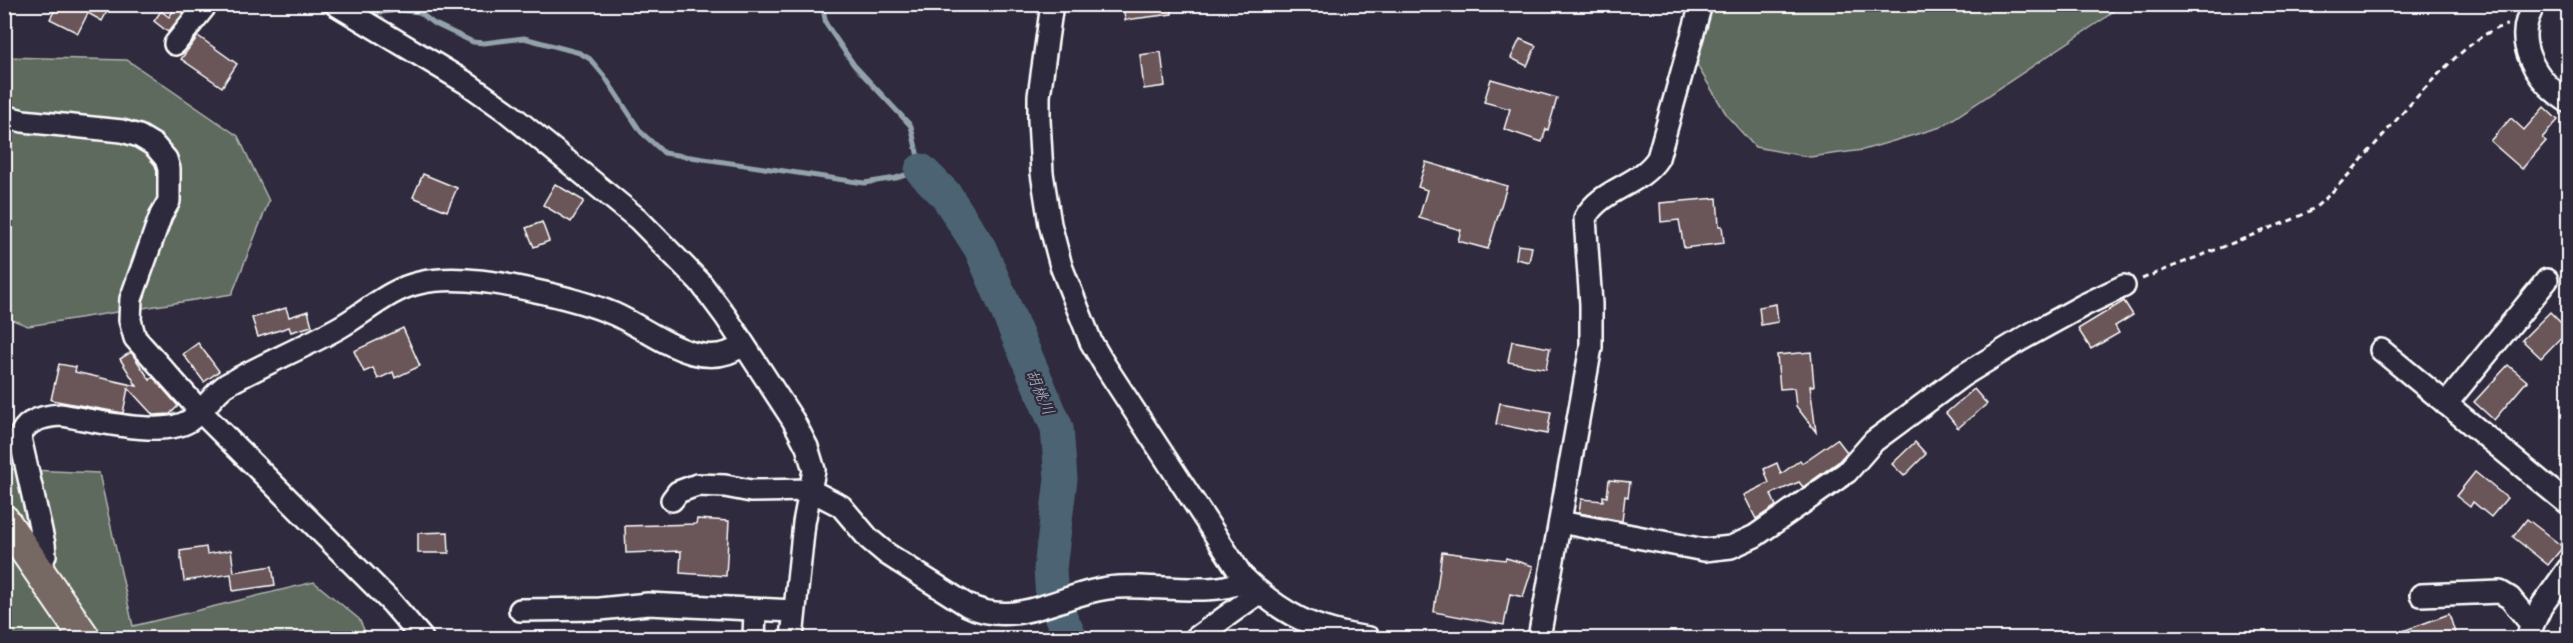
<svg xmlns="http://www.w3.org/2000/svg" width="2573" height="643" font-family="Delius,'Klee One',sans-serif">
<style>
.green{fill:#5f6a5f;stroke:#afb4af;stroke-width:1.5}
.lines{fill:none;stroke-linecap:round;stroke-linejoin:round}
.stream{stroke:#93a2ab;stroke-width:5}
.river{stroke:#4b6473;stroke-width:33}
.building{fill:#6a5558;stroke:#fff;stroke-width:1.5}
.minor-casing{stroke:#fff;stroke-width:26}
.highway-casing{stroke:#fff;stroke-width:34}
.path{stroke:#fff;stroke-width:3;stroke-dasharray:6 4.5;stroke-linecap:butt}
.minor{stroke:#2f2a3d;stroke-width:21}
.highway{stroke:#766964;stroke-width:30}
.labels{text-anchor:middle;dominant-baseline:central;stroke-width:4.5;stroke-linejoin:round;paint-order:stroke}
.water-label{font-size:16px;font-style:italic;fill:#aeb9c0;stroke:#2f2a3d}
</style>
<rect width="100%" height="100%" fill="#2f2a3d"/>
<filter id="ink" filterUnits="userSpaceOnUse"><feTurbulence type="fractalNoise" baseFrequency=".0167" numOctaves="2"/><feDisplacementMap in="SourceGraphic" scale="12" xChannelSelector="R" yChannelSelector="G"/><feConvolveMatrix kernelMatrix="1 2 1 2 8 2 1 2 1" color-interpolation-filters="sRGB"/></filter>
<g filter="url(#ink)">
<g class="green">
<path d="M1688,4L2120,5L2105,18L1941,127L1863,150L1810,157L1755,147L1728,117L1698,67Z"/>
<path d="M4,57L127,60L238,136L269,201L232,294L28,326L5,317Z"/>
<path d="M5,469L99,473L133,626L314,582L359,619L368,638H5Z"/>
</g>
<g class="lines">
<path class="stream" d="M363,4L377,13L397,10L419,12L433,23L473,42L484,43L524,38L580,53L590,59L605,77L641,132L664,153L864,183L896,178L921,170L911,126L854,65L826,24L822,4"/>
<path class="river" d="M921,170L946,195L980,248L1057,428L1061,479L1050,569L1052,599L1071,638"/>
</g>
<g class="building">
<path d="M58,4H111L102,21L88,13L78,33L50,19Z"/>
<path d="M178,4L187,9L168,32L154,21L161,11L169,17Z"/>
<path d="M1123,4H1172V14L1125,20Z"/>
<path d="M198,36L237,64L222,87L181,59Z"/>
<path d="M1520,39L1536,46L1527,66L1511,58Z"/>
<path d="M1161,52L1165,86L1144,89L1140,55Z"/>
<path d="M1491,79L1557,98L1548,130L1546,129L1542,142L1504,129L1510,109L1484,102Z"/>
<path d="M2544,107L2558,120L2542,138L2546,141L2522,169L2490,141L2511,118L2524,130Z"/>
<path d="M1426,162L1507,186L1488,249L1458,241L1461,230L1419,218L1427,190L1418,187Z"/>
<path d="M423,174L457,188L447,211L413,197Z"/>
<path d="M555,184L584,201L571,222L543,205Z"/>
<path d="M1717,198L1719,226H1722L1724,243L1684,248L1679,220L1661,222L1660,203Z"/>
<path d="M542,222L549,241L534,247L526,228Z"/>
<path d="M1518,245L1532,247L1529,262L1516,259Z"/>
<path d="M2124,301L2133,315L2115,326L2119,333L2091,349L2078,329Z"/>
<path d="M1776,304L1778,322L1761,325L1759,307Z"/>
<path d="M286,308L289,317L308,311L312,326L291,332L289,327L258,337L252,318Z"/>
<path d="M2550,312L2568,330L2541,358L2522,340Z"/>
<path d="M403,328L420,366L395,378L393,372L378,379L373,368L364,372L354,351Z"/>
<path d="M1512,341L1550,348L1546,369L1508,362Z"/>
<path d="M198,343L219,371L204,382L183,354Z"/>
<path d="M131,352L150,380L153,377L178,406L170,414L153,415L128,388L123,413L51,400L59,364L76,367L75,372L137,386L120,359Z"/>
<path d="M1811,352L1814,386H1810L1816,432L1796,406L1794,388L1780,389L1777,355Z"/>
<path d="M2508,365L2527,381L2494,420L2474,402Z"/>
<path d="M1974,389L1987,404L1958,428L1946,413Z"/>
<path d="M1500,403L1551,412L1547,434L1496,424Z"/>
<path d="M1837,439L1847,452L1838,462L1803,487L1799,482L1771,494L1776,506L1756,519L1744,495L1769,483L1764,469L1777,463L1781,474L1800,460L1802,463Z"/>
<path d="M1915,442L1926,454L1904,476L1892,464Z"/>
<path d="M2475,472L2507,498L2491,517L2473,502L2470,507L2456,496Z"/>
<path d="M1609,480L1630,482L1628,497L1625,496L1622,521L1579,513L1581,499L1603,501V496L1607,497Z"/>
<path d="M697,519L729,521L726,576L680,573L681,551L626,553L625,526L696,524Z"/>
<path d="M2527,519L2563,547L2548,565L2513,537Z"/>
<path d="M448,532L449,553H418V533Z"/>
<path d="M206,547L207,554L231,550L234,572L272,566L275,585L233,591L231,574L184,581L180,551Z"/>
<path d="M1442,552L1505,560L1506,558L1533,566L1523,597L1510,594L1504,625L1434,612Z"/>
<path d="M2449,614L2457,639H2388L2387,637Z"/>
</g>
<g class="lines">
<defs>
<g id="minor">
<path d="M335,4L465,82L506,111L638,219L700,282L726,317L793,420L807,447L814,470L804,523L792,638"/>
<path d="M1052,4L1039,96V120L1042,173L1050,224L1061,266L1091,342L1104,364L1242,576C1282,615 1314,630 1369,638"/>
<path d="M2535,4C2510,41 2536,81 2568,102"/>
<path d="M175,44L207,4"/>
<path d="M4,116L23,121L122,131L139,136L154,145L166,159L169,169V201L161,215L131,299L130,320L135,338L200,411L391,602L422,638"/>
<path d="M2381,350L2568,504"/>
<path d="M2446,404L2547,280"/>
<path d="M672,500L678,492L697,485L725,486L751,491L810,490L841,506L869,539L887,554L967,605C1019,631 1065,590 1118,587C1151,584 1221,598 1245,579"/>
<path d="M1560,522L1704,550L1731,547L1755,536L1847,472L1874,441L1962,376L2022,339L2084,305L2124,286"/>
<path d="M39,571L45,555L44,544L20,438C24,420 45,416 61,415C93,420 162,438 189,421C204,411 212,395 226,385C263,364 303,348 340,327C365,313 390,289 419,283C454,275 496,282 531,290C560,296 588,303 614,314C653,331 700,376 743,345"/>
<path d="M2421,595L2500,592L2510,598L2532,625"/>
<path d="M520,610L600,609L648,604L794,611"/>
<path d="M2528,635L2541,607L2568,569"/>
<path d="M754,638L755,610"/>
<path d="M1196,638L1260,592"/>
<path d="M1539,638L1591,347V304L1585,218C1601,188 1640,186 1658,158L1701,4"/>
</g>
<path id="highway" d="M4,520L85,638"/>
</defs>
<use href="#minor" class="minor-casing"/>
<use href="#highway" class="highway-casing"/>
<path class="path" d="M2142,279C2183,262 2224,247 2265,230C2283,223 2303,217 2318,205C2364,167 2456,33 2508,25"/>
<use href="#minor" class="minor"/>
<use href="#highway" class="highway"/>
</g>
</g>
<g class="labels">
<g class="water-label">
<text transform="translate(1041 392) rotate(67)">胡桃川</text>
</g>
</g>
<rect width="2573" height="643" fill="none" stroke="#2f2a3d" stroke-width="24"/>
<rect x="12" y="12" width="2549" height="619" fill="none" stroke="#fff" stroke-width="2" filter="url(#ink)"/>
</svg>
